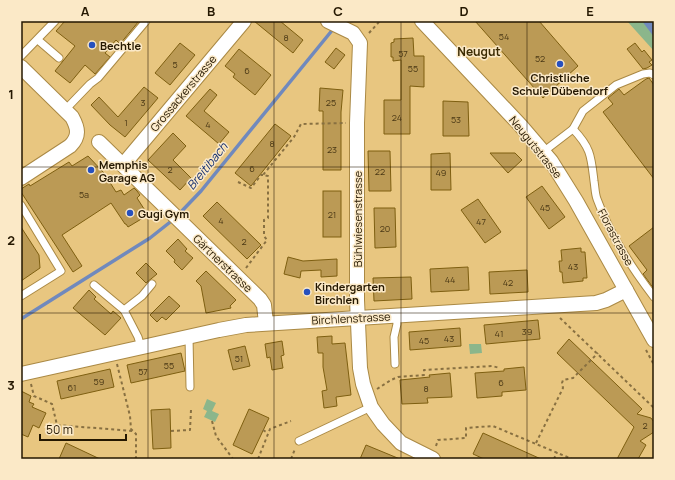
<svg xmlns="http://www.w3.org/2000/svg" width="675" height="480" font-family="Manrope,sans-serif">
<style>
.green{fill:#8bb68b}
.water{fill:#7089bd}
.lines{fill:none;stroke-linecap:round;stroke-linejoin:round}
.stream{stroke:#7089bd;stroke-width:3.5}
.building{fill:#bb9a55;stroke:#7e5f11}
.service-casing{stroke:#aa8944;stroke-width:9}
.minor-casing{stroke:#aa8944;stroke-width:16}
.path{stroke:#887041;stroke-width:2;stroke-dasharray:3 3;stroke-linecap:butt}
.service{stroke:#fff;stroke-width:7}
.minor{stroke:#fff;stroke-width:14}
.grid{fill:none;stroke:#241700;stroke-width:1;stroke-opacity:0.55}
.poi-dot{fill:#2650be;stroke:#fbe9c7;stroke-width:1.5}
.labels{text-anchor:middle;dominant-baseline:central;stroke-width:3;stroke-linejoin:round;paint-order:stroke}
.number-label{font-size:9px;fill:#4a3815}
.poi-label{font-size:11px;font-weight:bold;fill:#241700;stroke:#fbe9c7;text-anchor:start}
.street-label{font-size:11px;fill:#241700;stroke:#fbe9c7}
.neighbourhood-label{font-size:12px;font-weight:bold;fill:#3c2c04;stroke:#fbe9c7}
.water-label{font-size:12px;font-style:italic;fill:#173170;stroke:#fbe9c7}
.neatline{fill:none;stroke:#241700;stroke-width:1.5}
.grid-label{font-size:13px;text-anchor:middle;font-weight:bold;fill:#241700}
</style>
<rect width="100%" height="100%" fill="#e8c680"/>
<g class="green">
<path d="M627,21H654V51Z"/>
<path d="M469,344H481L482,353L470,354Z"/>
<path d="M207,399L216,403L212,411L219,414L215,422L204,417L207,411L203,409Z"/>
</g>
<path class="water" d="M642,21H654V37Z"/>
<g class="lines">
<g class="stream">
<path d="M178,215L201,191L334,28"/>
<path d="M21,319L150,238L174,219"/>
</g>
</g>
<g class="building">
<path d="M65,21H139L120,44L116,40L105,53L110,57L95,74L85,65L70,83L55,71L75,46L56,31Z"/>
<path d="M254,21H280L303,40L293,53Z"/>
<path d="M475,21H539L578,66L543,98Z"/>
<path d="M413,38L414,56H424V87L410,86V134H384V100H401V60L393,61V57H391V43L394,42V39Z"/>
<path d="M180,43L195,55L170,85L155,73Z"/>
<path d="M635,43L642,52L644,50L652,60L649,62L652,65L647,68L643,69L627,49Z"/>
<path d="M336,48L345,55L334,69L325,62Z"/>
<path d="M239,49L271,75L255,95L233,77L235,74L225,66Z"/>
<path d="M649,78L654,85V179L603,112L613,104L608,98L619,89L624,95L646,79Z"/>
<path d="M144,87L158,98L125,137L110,125L91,105L99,97L118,117Z"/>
<path d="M320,88L343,90L341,112V170H323V111H319Z"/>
<path d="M210,89L217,95L204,111L229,132L219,144L186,116Z"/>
<path d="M443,101L468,102L469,136H443Z"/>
<path d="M275,124L291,136L251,186L235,173Z"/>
<path d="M173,133L186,146L173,160L191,178L180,190L148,160Z"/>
<path d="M368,151H390L391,191H369Z"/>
<path d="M450,153L451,190H431V154Z"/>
<path d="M490,153H515L522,160L508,173Z"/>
<path d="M88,156L104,173L116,192L121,190L124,195L134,188L137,191L140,195L137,198L148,215L128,227L126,224H125L111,203L62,235L82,266L73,272L21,192V189L29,184L30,186L69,162L72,166Z"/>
<path d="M542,186L565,217L549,229L526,197Z"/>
<rect x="323" y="191" width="18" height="46"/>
<path d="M478,199L501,232L485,243L461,210Z"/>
<path d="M217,202L261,245L247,259L203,216Z"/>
<path d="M374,208H395L396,247L375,248Z"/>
<path d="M21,227L39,255L40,268L21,281Z"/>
<path d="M654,227V289L643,274L647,270L629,246Z"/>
<path d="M178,239L187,249L185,251L193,258L182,270L174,262L175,260L166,251Z"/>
<path d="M581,248V252H585L587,278H583V281L563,283L562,272H560L559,261H562L561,250Z"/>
<path d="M288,257L303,261L337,259V276L321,277V270L301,271L300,278L284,274Z"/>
<path d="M146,263L157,274L146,283L136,273Z"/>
<path d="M468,267L469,290L431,292L430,269Z"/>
<path d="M527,270L528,292L490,294L489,272Z"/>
<path d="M206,271L236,300L230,306L231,308L206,313L201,286L196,281Z"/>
<path d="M411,277L412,299L374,301L373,278Z"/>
<path d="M89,290L96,297L94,299L111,314L113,311L121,318L105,335L73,308Z"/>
<path d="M169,296L180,306L166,320L162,317L157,322L150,315Z"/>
<path d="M538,320L540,339L486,344L484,325Z"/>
<path d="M460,328L461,346L410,350L409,332Z"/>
<path d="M332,336V344L345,343L351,395L336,397L337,406L324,408L322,391L327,390L323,367V353H318L317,337Z"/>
<path d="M569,339L642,409L637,414L651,418L654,422V432L640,441L646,445L638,459H617L634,427L557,353Z"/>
<path d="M282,341L284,355L281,356L283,368L272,370L270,357L267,358L265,344Z"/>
<path d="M245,346L250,366L233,370L228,350Z"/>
<path d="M181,353L185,371L131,383L127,365Z"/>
<path d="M524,367L526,390L502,392V396L477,398L475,373L504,371V369Z"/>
<path d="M110,369L114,387L61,399L57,381Z"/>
<path d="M450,373L452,397L427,398L428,403L402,404L400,380L430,377L429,375Z"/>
<path d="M21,391L31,396L29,402L34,404L32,407L46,413L39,428L33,425L28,437L21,434Z"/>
<path d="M170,409L171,448L153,449L151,410Z"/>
<path d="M249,409L269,418L252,454L233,445Z"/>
<path d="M483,433L541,459H484L473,454Z"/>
<path d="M66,443L100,459H59Z"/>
<path d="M366,445L400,459H360Z"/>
</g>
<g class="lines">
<defs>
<g id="service">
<path d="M38,40L59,58"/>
<path d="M21,56L55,21"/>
<path d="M65,110L90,84L98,78L146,21"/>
<path d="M573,129C591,148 591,156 594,181C595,187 595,194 597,199C610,235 631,267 654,297"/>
<path d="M543,152L573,129L583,111L616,85L643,74L650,73L654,75"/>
<path d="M21,205L61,271L21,296"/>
<path d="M94,285L124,310L138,337L141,347"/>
<path d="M124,310L142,296L152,284"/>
<path d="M189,337L190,387"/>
<path d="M395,364L394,337L397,324L396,315"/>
<path d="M299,441L371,407"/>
</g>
<g id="minor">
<path d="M328,21L353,33L360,43L357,123V300L360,368L363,384L371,407L383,424L401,443L433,459"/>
<path d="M422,21L521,126L551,161L576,201L654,340"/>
<path d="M21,67L72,117C78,128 80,136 70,146L21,178"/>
<path d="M99,142L260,299L264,305L266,323"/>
<path d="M123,165L244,21"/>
<path d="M21,374L219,330L246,325L596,303L606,300L626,290"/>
</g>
</defs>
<use href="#service" class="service-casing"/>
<use href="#minor" class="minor-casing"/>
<g class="path">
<path d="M369,33L380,21"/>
<path d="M238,182L251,188L261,175H263"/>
<path d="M246,268L267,240L264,236V220L268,218V176L263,175L294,137L301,124L346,123"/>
<path d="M560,318L654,408"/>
<path d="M646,350L654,365"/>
<path d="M117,364L130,416L131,429L136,434V458L131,459"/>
<path d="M31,384L34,396L52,404L57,425L133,431"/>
<path d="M377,389L391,380L398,377L424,375V370L492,366L500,368"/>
<path d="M212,421L216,436L233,459"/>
<path d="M263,430L268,433"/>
<path d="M171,431L190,430L191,410"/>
<path d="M536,443L563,388L562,383L563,380L573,378L598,353"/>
<path d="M436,446L438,440L466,438V428L493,426L572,459"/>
<path d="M258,459L270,429L291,421"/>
<path d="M291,459L295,449"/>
<path d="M554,459L557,452"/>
</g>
<use href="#service" class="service"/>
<use href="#minor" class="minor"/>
</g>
<path class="grid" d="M148,21V459M274,21V459M401,21V459M527,21V459M21,167H654M21,313H654"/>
<g class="poi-dot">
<circle cx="92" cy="45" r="4"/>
<circle cx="560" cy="64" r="4"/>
<circle cx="91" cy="170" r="4"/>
<circle cx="130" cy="213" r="4"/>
<circle cx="307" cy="292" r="4"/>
</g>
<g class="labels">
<g class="number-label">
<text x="504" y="36">54</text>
<text x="286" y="37">8</text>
<text x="403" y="53">57</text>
<text x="540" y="58">52</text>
<text x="175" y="64">5</text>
<text x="413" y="68">55</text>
<text x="247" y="70">6</text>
<text x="143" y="102">3</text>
<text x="331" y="102">25</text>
<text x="397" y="117">24</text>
<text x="456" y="119">53</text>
<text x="126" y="122">1</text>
<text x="208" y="124">4</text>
<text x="272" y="143">8</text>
<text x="332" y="149">23</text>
<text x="252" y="168">6</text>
<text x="170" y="169">2</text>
<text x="380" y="171">22</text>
<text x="441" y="172">49</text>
<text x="84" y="194">5a</text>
<text x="545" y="207">45</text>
<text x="332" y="214">21</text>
<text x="221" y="220">4</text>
<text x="481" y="221">47</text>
<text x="385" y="228">20</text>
<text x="244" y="241">2</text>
<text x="573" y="266">43</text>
<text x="450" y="279">44</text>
<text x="508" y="282">42</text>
<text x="527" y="331">39</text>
<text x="499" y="333">41</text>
<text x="449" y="338">43</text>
<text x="424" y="340">45</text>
<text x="239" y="358">51</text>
<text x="169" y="365">55</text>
<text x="143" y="371">57</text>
<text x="99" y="381">59</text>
<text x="501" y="382">6</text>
<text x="72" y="387">61</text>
<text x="426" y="388">8</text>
<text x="645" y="425">2</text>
</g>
<g class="poi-label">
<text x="100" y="45">Bechtle</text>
<text x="560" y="77" text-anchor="middle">Christliche<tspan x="560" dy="13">Schule Dübendorf</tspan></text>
<text x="99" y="164">Memphis<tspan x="99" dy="13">Garage AG</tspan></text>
<text x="138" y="213">Gugi Gym</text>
<text x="315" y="286">Kindergarten<tspan x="315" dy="13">Birchlen</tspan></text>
</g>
<g class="street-label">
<text transform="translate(183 93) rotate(-50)">Grossackerstrasse</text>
<text transform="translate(536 147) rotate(51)">Neugutstrasse</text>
<text transform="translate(357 219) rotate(-90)">Bühlwiesenstrasse</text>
<text transform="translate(616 237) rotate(62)">Florastrasse</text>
<text transform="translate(223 263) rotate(44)">Gärtnerstrasse</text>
<text transform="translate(351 318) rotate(-3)">Birchlenstrasse</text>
</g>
<g class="neighbourhood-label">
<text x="479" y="51">Neugut</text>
</g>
<g class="water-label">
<text transform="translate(207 166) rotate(-51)">Breitibach</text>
</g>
</g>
<rect width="675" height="480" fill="none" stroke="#fbe9c7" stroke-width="44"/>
<path d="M40 434v6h86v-6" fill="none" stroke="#241700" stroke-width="2"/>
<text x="46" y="434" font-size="12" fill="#241700" stroke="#fbe9c7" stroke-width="3" paint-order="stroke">50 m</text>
<rect x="22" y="22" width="631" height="436" class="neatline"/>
<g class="grid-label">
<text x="85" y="16">A</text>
<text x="211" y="16">B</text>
<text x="338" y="16">C</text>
<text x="464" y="16">D</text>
<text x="590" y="16">E</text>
<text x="11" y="99">1</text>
<text x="11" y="245">2</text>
<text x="11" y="390">3</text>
</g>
</svg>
